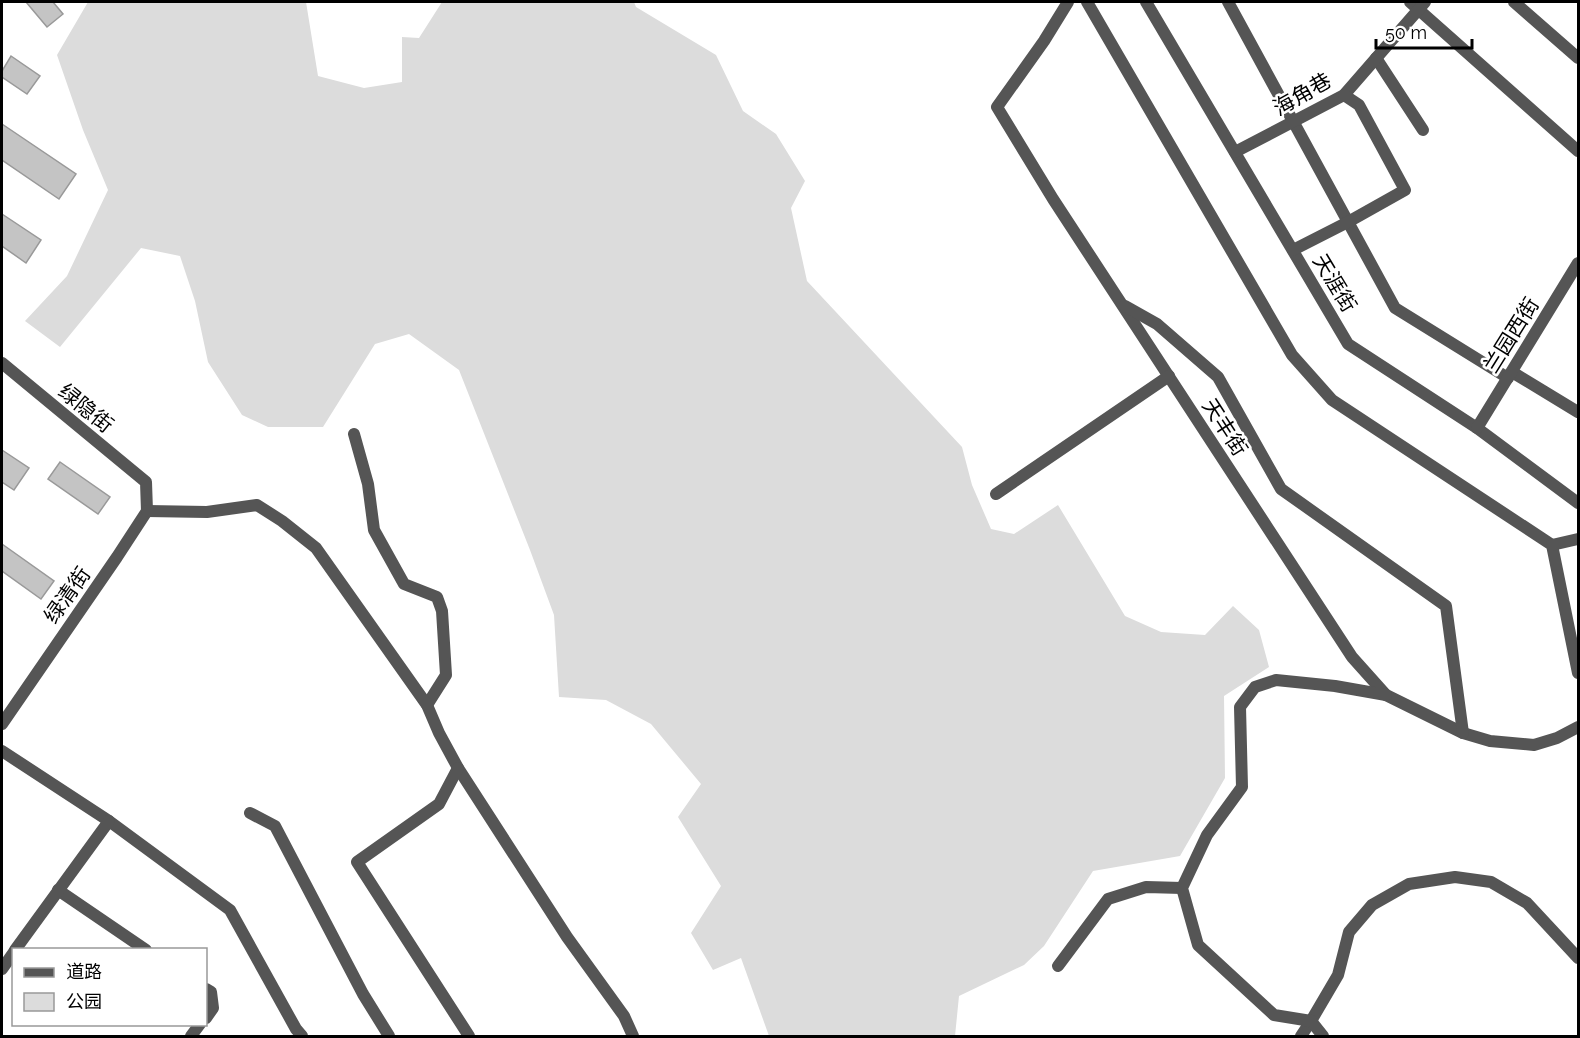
<svg xmlns="http://www.w3.org/2000/svg" width="1580" height="1038" font-family="Raleway,'Noto Sans SC',sans-serif">
<style>
.green{fill:#dcdcdc}
.building{fill:#c4c4c4;stroke:#999;stroke-width:1.5}
.lines{fill:none;stroke-linecap:round;stroke-linejoin:round}
.minor{stroke:#555;stroke-width:12}
.tertiary{stroke:#555;stroke-width:12}
.labels{text-anchor:middle;dominant-baseline:central;stroke-width:5;stroke-linejoin:round;paint-order:stroke}
.street-label{font-size:21px;fill:#000;stroke:#fff}
</style>
<rect width="100%" height="100%" fill="#fff"/>
<path class="green" d="M88,2H306L318,76L364,88L402,82V37L419,38L442,2H634L636,7L716,55L743,111L776,134L805,181L791,208L807,281L962,447L972,485L991,529L1014,534L1058,505L1125,616L1161,632L1205,635L1233,606L1259,630L1269,667L1224,696L1225,778L1180,856L1093,871L1044,946L1024,965L959,996L955,1036H769L741,958L713,970L691,933L721,886L678,817L701,784L651,724L606,700L559,697L554,615L530,550L459,370L409,334L375,344L323,427H268L242,415L208,362L195,301L180,256L141,248L60,347L25,321L67,276L108,190L83,130L57,55Z"/>
<g class="building">
<path d="M26,2H53L63,14L47,27Z"/>
<path d="M11,56L40,76L27,94L2,77V71Z"/>
<path d="M2,124L76,174L59,199L2,160Z"/>
<path d="M2,214L41,240L26,263L2,246Z"/>
<path d="M2,450L29,468L14,490L2,482Z"/>
<path d="M60,462L110,497L98,514L48,479Z"/>
<path d="M2,544L54,581L41,599L2,571Z"/>
</g>
<g class="lines">
<g class="minor">
<path d="M1068,2L1044,41L997,107L1053,199L1352,657L1386,695L1463,733L1490,741L1534,745L1557,738L1578,727"/>
<path d="M1087,2L1292,355L1332,400L1552,545L1578,673"/>
<path d="M1146,2L1348,344L1477,428L1578,503"/>
<path d="M1228,2L1395,308L1508,378"/>
<path d="M1410,2L1578,151"/>
<path d="M1376,58L1423,130"/>
<path d="M1235,152L1344,95L1425,2"/>
<path d="M1293,250L1348,222L1405,190L1359,105L1344,95"/>
<path d="M1125,306L1157,324L1218,377L1281,489L1446,606L1463,733"/>
<path d="M2,363L146,482L147,511L117,557L2,724"/>
<path d="M1512,372L1578,412"/>
<path d="M1477,428L1578,263"/>
<path d="M354,434L368,484L374,530L404,584L437,597L442,611L446,675L427,705"/>
<path d="M996,494L1169,376"/>
<path d="M147,511L207,512L257,505L282,521L316,548L427,705L439,733L458,768L567,937L624,1016L633,1036"/>
<path d="M1552,545L1578,539"/>
<path d="M2,751L109,821L230,910L296,1029L302,1036"/>
<path d="M458,768L439,804L357,862L469,1036"/>
<path d="M250,813L275,826L363,994L389,1036"/>
<path d="M58,890L146,950"/>
<path d="M15,950L109,821"/>
<path d="M1058,966L1108,899L1146,887L1182,888"/>
<path d="M2,969L14,952"/>
<path d="M206,989L211,992L213,1008L206,1018"/>
<path d="M191,1036L200,1024"/>
<path d="M1301,1036L1311,1021L1338,975L1349,932L1372,905L1409,884L1455,877L1491,882L1527,903L1578,958"/>
<path d="M1323,1036L1311,1021L1274,1015L1198,945L1182,888L1207,835L1242,787L1240,707L1255,687L1276,680L1335,686L1386,695"/>
</g>
<path class="tertiary" d="M1514,2L1578,58"/>
</g>
<g class="labels">
<g class="street-label">
<text transform="translate(1302 94) rotate(-30)">海角巷</text>
<text transform="translate(1335 283) rotate(59)">天涯街</text>
<text transform="translate(1511 335) rotate(-58)">兰园西街</text>
<text transform="translate(86 408) rotate(39)">绿隐街</text>
<text transform="translate(1225 427) rotate(57)">天丰街</text>
<text transform="translate(67 595) rotate(-55)">绿清街</text>
</g>
</g>
<rect width="1580" height="1038" fill="none" stroke="#000000" stroke-width="6"/>
<rect x="12" y="948" width="195" height="78" fill="#ffffff" stroke="#999999" stroke-width="1.5"/>
<rect x="24" y="968" width="30" height="9" fill="#555555" stroke="#999999" stroke-width="1.5"/>
<text x="66" y="978" font-size="18" fill="#000000">道路</text>
<rect x="24" y="993" width="30" height="18" fill="#dcdcdc" stroke="#999999" stroke-width="1.5"/>
<text x="66" y="1008" font-size="18" fill="#000000">公园</text>
<path d="M1376 39v9h96v-9" fill="none" stroke="#000000" stroke-width="3"/>
<text x="1385" y="39" font-size="18" fill="#000000" stroke="#ffffff" stroke-width="4.5" paint-order="stroke">50 m</text>
</svg>
